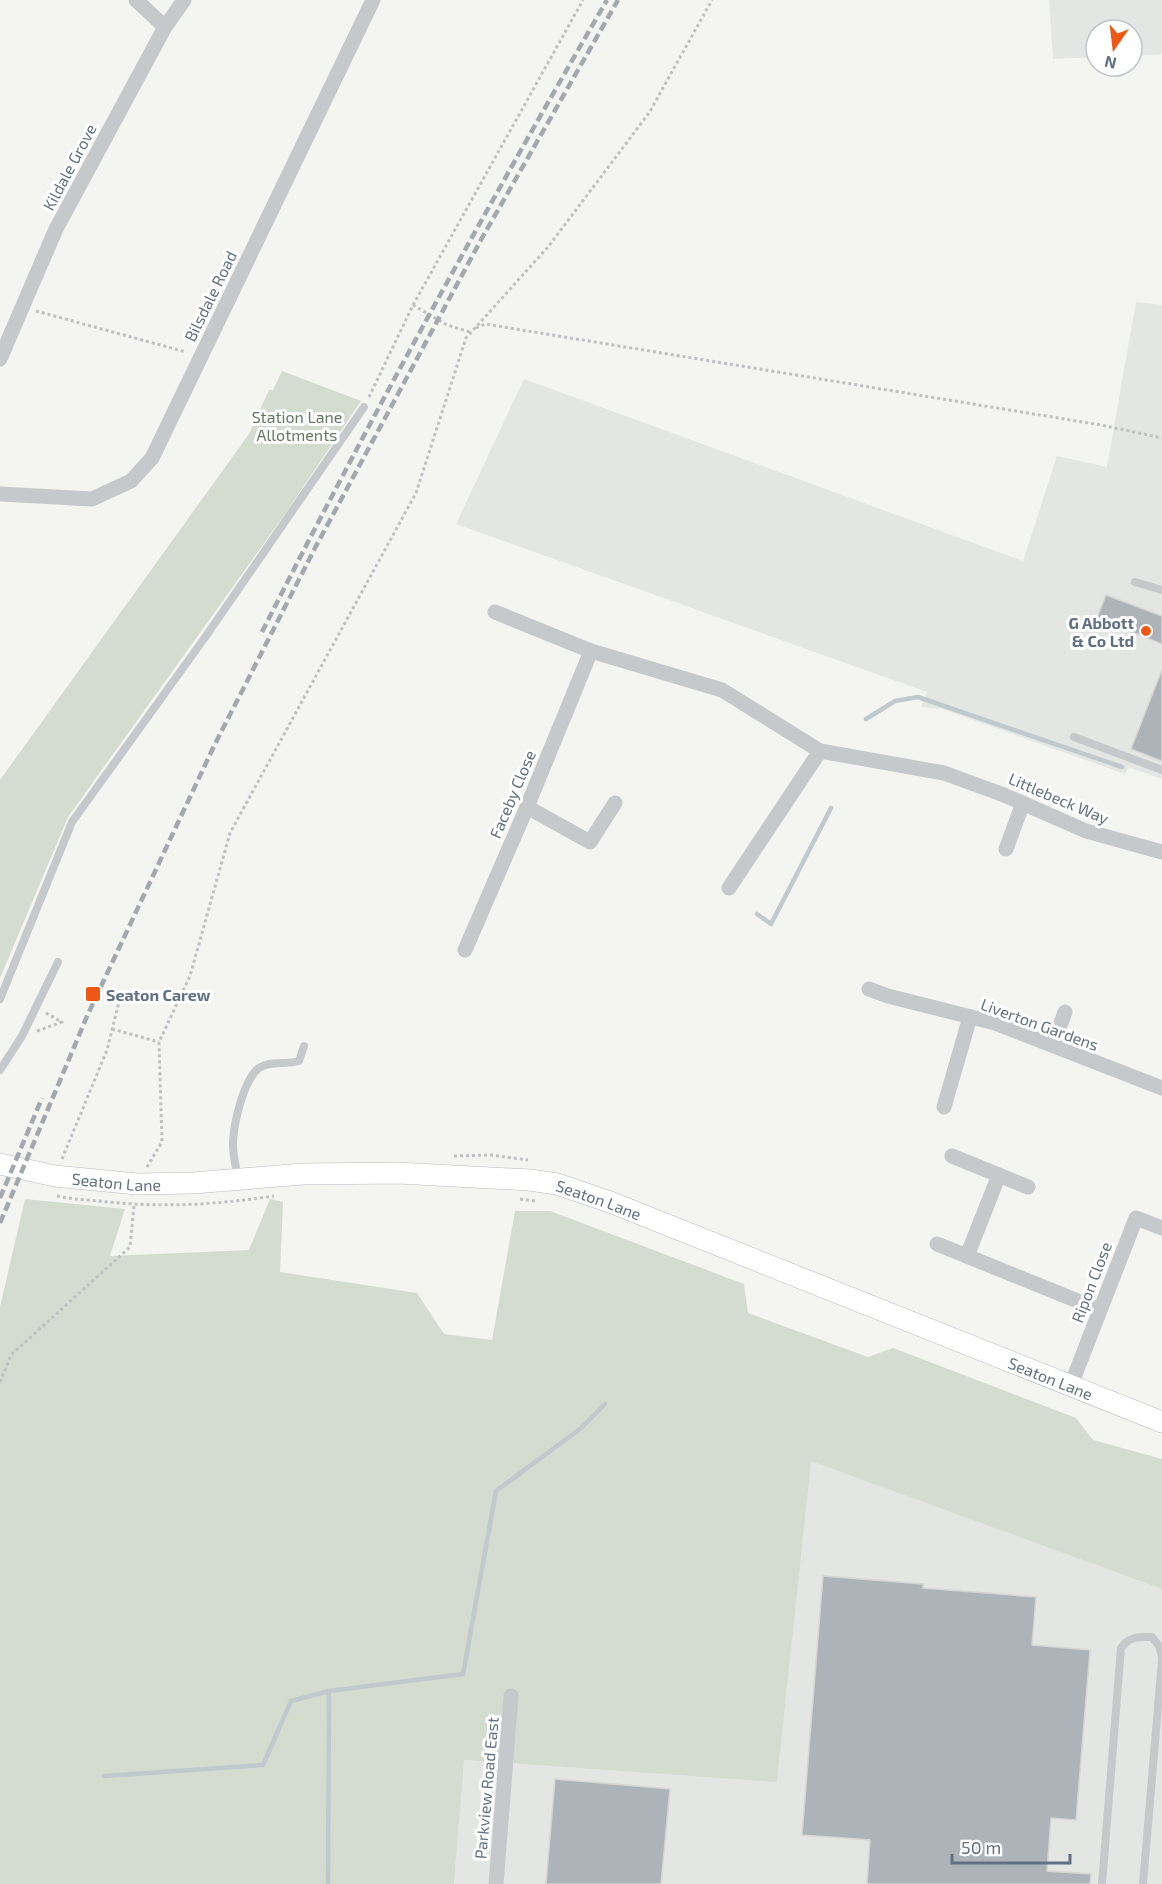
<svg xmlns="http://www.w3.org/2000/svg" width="1162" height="1884" font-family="'Exo 2',sans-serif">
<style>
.built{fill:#e4e6e3}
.green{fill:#d4dcd0}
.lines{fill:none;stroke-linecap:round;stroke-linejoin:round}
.stream{stroke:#bfc9ce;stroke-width:4.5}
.building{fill:#acb4b9;stroke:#d5d5d3;stroke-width:1.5}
.secondary-casing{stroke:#b5babf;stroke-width:22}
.path{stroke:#bfc0c2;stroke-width:3;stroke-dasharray:3 3;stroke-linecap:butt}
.lane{stroke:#c6c9cc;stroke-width:8}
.street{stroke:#c6c9cc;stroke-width:15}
.secondary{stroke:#fff;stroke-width:21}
.rail{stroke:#a3a8af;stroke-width:4.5;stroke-dasharray:9 4.5;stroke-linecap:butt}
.poi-dot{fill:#ef5814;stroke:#fff;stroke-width:2}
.labels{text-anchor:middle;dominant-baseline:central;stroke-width:6;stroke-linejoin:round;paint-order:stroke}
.street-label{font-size:16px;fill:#617183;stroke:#fff}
.park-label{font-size:16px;fill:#637a60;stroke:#fff}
.poi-label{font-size:16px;font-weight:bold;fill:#617183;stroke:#fff;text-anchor:end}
</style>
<rect width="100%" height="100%" fill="#f4f4f0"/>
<g class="built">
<path d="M1049,0H1162V54L1132,56V30H1096V57L1053,59Z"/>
<path d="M1136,302L1162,305V779L1128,767L1125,774L942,709L921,707L927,692L456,524L524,379L1023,561L1057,456L1107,467Z"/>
<path d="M810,1460L1162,1589V1884H454L463,1760L777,1781Z"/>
</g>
<g class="green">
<path d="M282,371L361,401L285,514L68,817L0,978V780L249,434L269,390H273Z"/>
<path d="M25,1199L125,1209L110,1256L249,1250L270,1199L283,1202L280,1272L417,1293L444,1334L492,1340L515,1211H550L744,1284L748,1313L868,1357L893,1348L1076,1418L1093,1440L1162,1459V1589L811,1461L777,1782L464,1760L454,1884H0V1307Z"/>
</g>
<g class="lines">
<g class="stream">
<path d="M866,719L895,701L918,697L1122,767"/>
<path d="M757,914L771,924L831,808"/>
<path d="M329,1691L463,1674L496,1491L580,1429L605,1404"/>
<path d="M104,1776L263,1765L291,1701L329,1691L328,1884"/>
</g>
</g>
<g class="building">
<path d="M1106,595L1162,616V644L1097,618Z"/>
<path d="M1161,672H1162V761L1131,749Z"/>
<path d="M823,1576L923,1584V1588L1036,1597L1032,1645L1090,1650L1076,1820L1051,1818L1047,1871L1091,1874L1090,1884H867L870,1840L802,1835Z"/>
<path d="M555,1779L670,1789L661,1884H546Z"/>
</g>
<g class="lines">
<defs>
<g id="secondary">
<path id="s1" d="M0,1164L55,1176L137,1184L193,1183L303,1174L398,1173L530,1180L557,1184L610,1202L1162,1422"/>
</g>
</defs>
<use href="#secondary" class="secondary-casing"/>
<g class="path">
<path d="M413,305L447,325L470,332"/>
<path d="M36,311L186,352"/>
<path d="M476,328L485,324L1101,425L1162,438"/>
<path d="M369,397L413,305L583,0"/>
<path d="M112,1029L159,1042"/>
<path d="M37,1031L62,1022L46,1013"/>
<path d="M454,1156L491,1155L528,1160"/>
<path d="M62,1159L107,1050L121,994L110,992"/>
<path d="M147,1167L162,1142L159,1042L190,976L230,833L416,493L466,338L548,247L649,113L712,0"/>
<path d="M57,1196C71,1199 85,1200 99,1201C159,1208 215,1205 274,1196"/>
<path d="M520,1199L535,1201"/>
<path d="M0,1382L11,1355L130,1247L134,1205"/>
</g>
<g class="lane">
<path d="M1135,582L1162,590"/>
<path d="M1074,737L1162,770"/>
<path d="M0,999L72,822L206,636L364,407"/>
<path d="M0,1070L22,1036L58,962"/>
<path d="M238,1178C236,1167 233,1156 233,1145C233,1126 243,1080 259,1068C270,1060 287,1065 299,1061L304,1046"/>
<path d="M1102,1884L1121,1648C1129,1636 1139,1637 1152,1637L1159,1646L1162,1657"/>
<path d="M1143,1884L1162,1660"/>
</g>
<g class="street">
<path d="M136,0L165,27"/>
<path d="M0,359L56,229L165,27L184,0"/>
<path d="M0,494L92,499L131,481L152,458L373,0"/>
<path d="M495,612L591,651L722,690L820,751L944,773L1004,795L1086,831L1162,852"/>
<path d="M527,807L590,842L615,803"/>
<path d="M1006,849L1023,803"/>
<path d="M729,888L820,751"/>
<path d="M465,950L527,807L591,651"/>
<path d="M869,989L888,996L995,1023L1162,1088"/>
<path d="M1053,1045L1065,1012"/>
<path d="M944,1107L970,1017"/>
<path d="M952,1156L1028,1187"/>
<path d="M937,1244L1100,1310"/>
<path d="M967,1256L999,1175"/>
<path d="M1071,1385L1136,1218L1162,1228"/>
<path d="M496,1884L511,1696"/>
</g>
<use href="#secondary" class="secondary"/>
<g class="rail">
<path d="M262,632C370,418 487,207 607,0"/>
<path d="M0,1198L42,1098"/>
<path d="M0,1223L88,1014L214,746L315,548L482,238L618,0"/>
</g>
</g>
<g class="poi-dot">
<circle cx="1146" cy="631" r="6"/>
<rect x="85" y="986" width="16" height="16" rx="3"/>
</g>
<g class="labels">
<g class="street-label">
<text transform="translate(69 167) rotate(-62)">Kildale Grove</text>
<text transform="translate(210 296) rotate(-64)">Bilsdale Road</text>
<text transform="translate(512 794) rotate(-67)">Faceby Close</text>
<text transform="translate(1059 798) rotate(23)">Littlebeck Way</text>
<text transform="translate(1040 1024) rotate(20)">Liverton Gardens</text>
<text stroke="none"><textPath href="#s1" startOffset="118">Seaton Lane</textPath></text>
<text stroke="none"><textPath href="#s1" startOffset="604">Seaton Lane</textPath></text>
<text transform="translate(1091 1282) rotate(-69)">Ripon Close</text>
<text stroke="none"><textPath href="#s1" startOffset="1090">Seaton Lane</textPath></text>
<text transform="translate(486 1788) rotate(-85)">Parkview Road East</text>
</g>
<g class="park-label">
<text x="297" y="416">Station Lane<tspan x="297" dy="18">Allotments</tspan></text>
</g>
<g class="poi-label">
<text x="1134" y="622">G Abbott<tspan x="1134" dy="18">&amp; Co Ltd</tspan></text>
<text x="106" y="994" text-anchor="start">Seaton Carew</text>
</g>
</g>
<g transform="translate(1114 48) rotate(194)"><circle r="28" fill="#ffffff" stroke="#c0c6cd" stroke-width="1.5"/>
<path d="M0-4.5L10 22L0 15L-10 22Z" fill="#ef5814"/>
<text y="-9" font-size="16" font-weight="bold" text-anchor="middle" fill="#617183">N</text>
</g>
<path d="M952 1854v9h118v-9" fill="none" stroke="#617183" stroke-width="3"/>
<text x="961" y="1854" font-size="18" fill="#617183" stroke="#ffffff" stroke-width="4.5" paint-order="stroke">50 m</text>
</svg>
